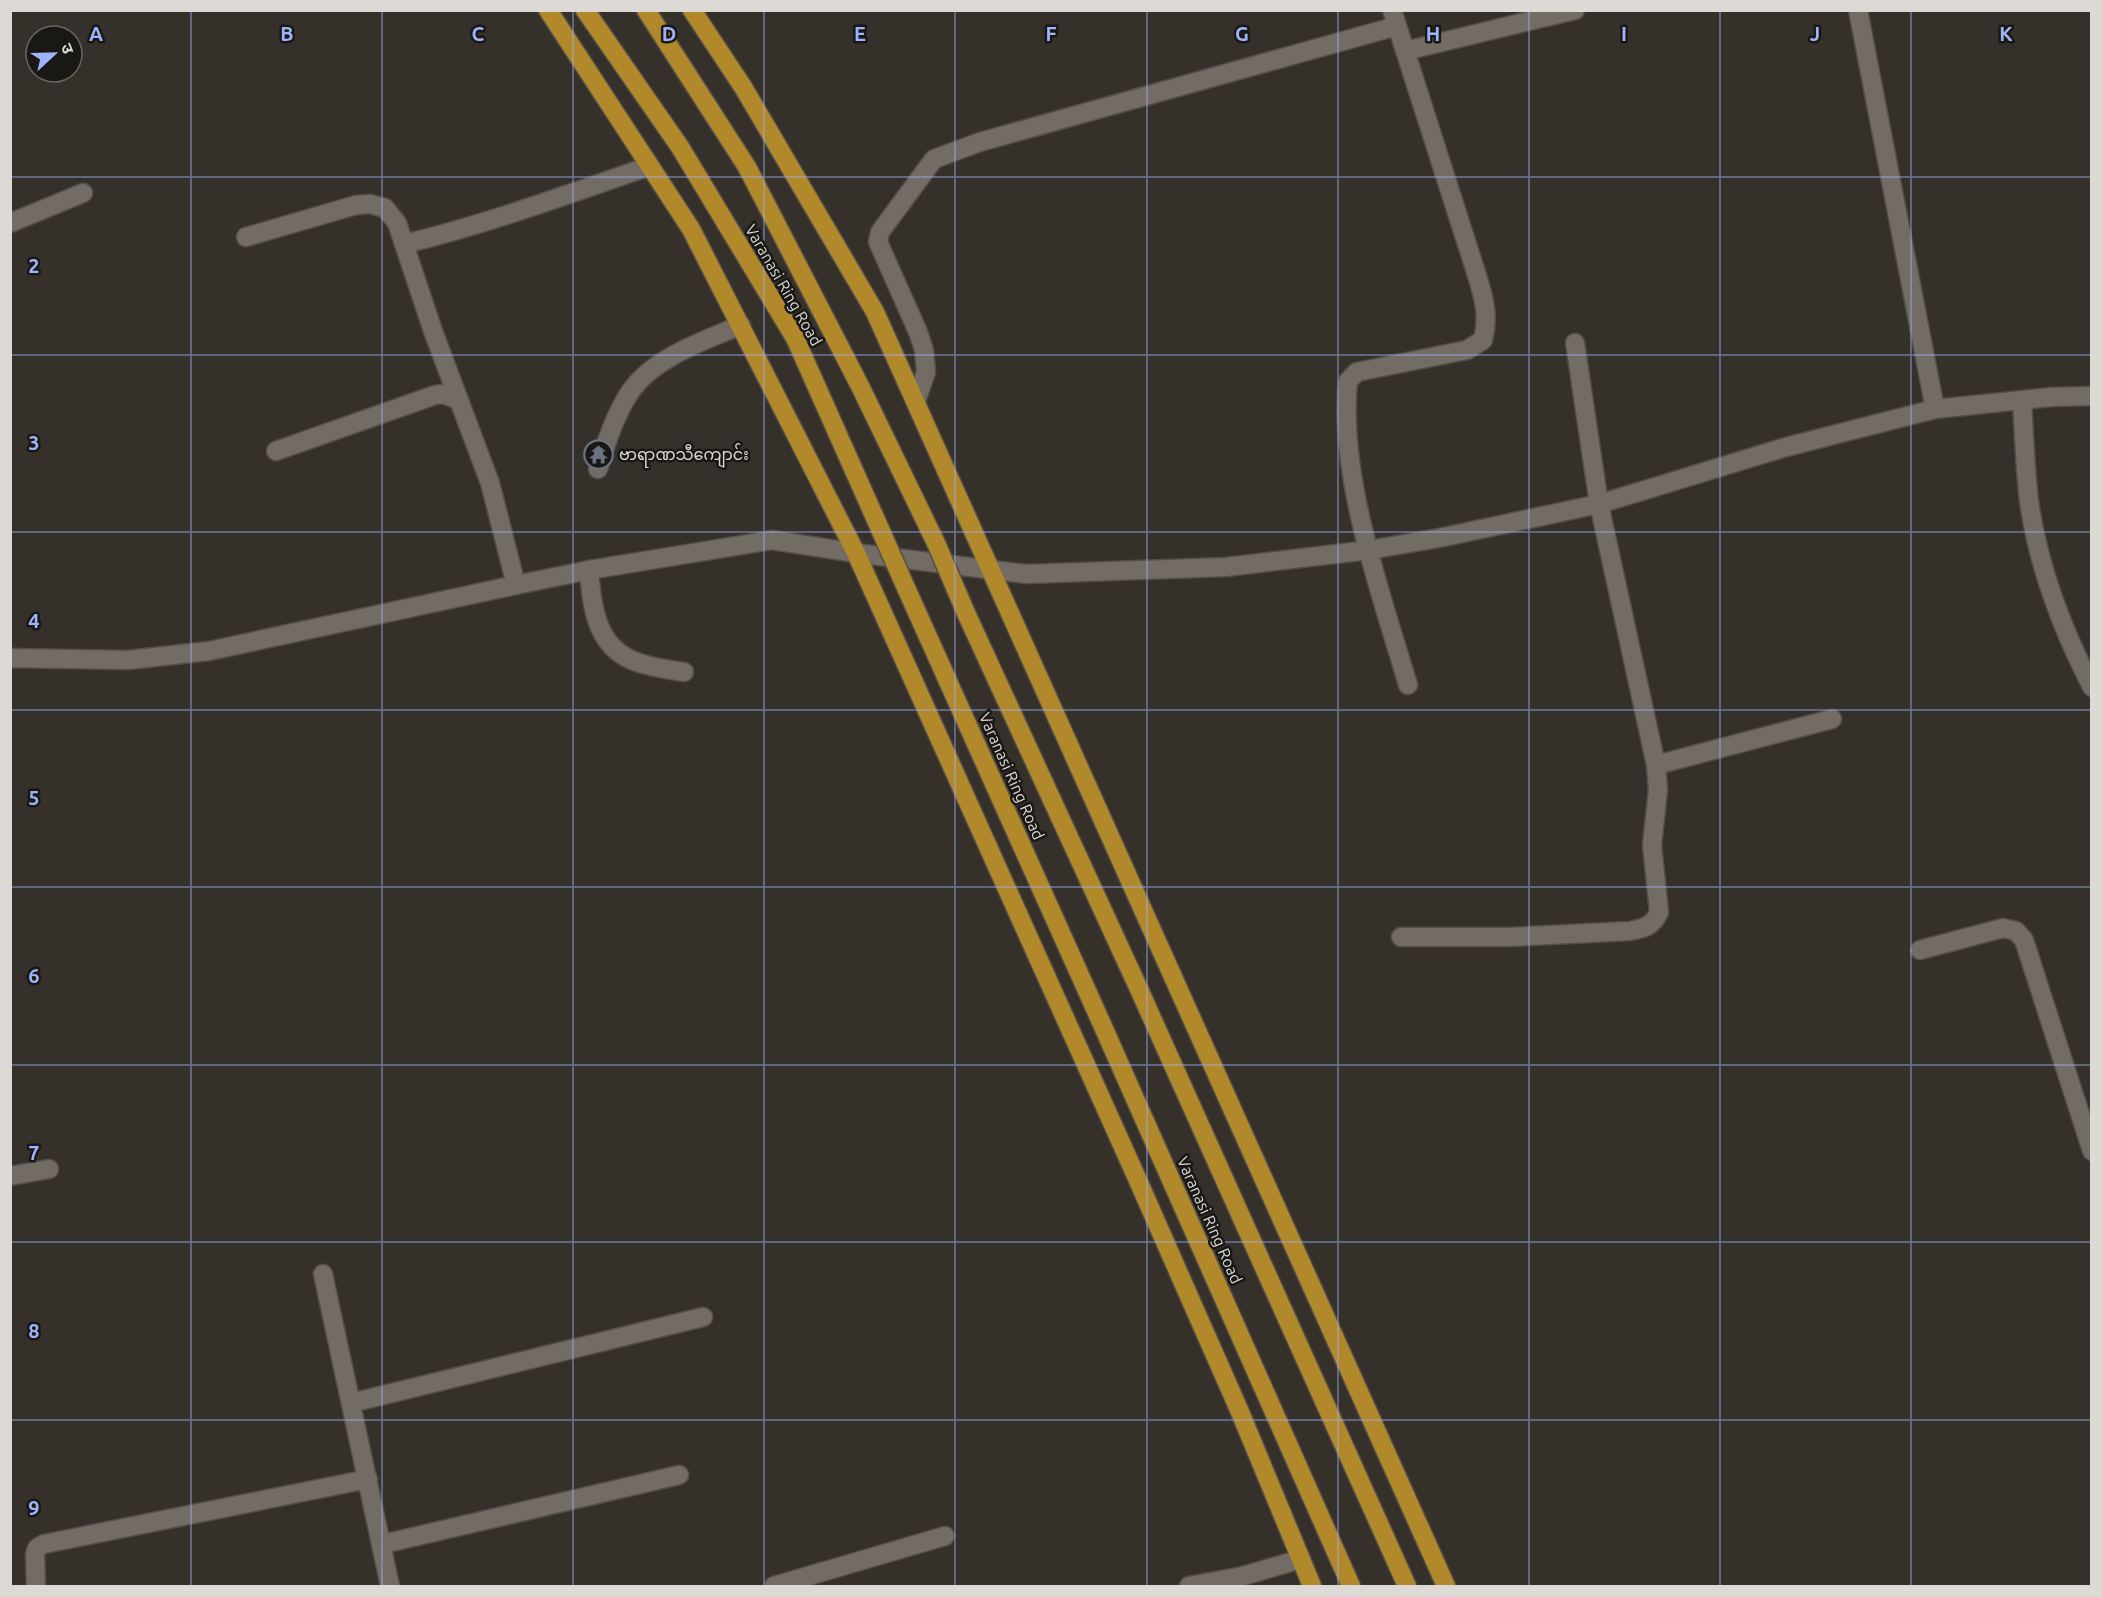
<svg xmlns="http://www.w3.org/2000/svg" width="2102" height="1597" font-family="Ubuntu,'Noto Sans Devanagari','Noto Sans Myanmar',sans-serif">
<style>
.lines{fill:none;stroke-linecap:round;stroke-linejoin:round}
.minor-casing{stroke:#524e49;stroke-width:21}
.highway-casing{stroke:#524e49;stroke-width:21}
.minor{stroke:#726c65;stroke-width:18}
.highway{stroke:#b2892a;stroke-width:18}
.highway-bridge-casing{stroke:#524e49;stroke-width:21;stroke-linecap:butt}
.highway-bridge{stroke:#b2892a;stroke-width:18}
.grid{fill:none;stroke:#9fb3fd;stroke-width:1.5;stroke-opacity:0.55}
.labels{text-anchor:middle;dominant-baseline:central;stroke-width:5;stroke-linejoin:round;paint-order:stroke}
.street-label{font-size:16px;fill:#dddad6;stroke:#1a1815}
.poi-label{font-size:16px;fill:#dddad6;stroke:#1a1815;text-anchor:start}
.grid-label{font-size:20px;text-anchor:middle;font-weight:bold;fill:#9fb3fd;stroke:#1a1815;stroke-width:5;stroke-linejoin:round;paint-order:stroke}
</style>
<rect width="100%" height="100%" fill="#353029"/>
<g class="lines">
<defs>
<g id="minor">
<path d="M1392,10L1474,266C1482,292 1490,312 1483,340L1467,350L1357,372L1348,381C1338,476 1381,593 1408,685"/>
<path d="M1858,10L1935,409"/>
<path d="M1405,51L1575,10"/>
<path d="M10,223L83,193"/>
<path d="M246,237L356,205L370,204L385,208L397,223L433,331L490,483L516,585"/>
<path d="M404,244C488,224 568,194 650,166"/>
<path d="M2022,400C2024,433 2025,467 2029,501C2038,565 2062,629 2092,687"/>
<path d="M916,401L926,372L924,350L918,332L878,242L880,232L934,159L980,142L1397,26"/>
<path d="M276,451L435,395L443,394L459,400"/>
<path d="M598,469C606,443 615,415 630,392C654,357 704,341 741,325"/>
<path d="M589,570C592,610 597,652 643,664C656,668 670,670 684,672"/>
<path d="M10,658L128,660L209,651L516,585L589,570L772,540L856,553L1026,574L1226,567L1369,550L1439,538L1599,504L1786,447L1935,409L2051,397L2092,396"/>
<path d="M1656,765L1832,719"/>
<path d="M1401,937H1509L1630,931C1645,928 1653,926 1659,912L1652,845L1658,790L1656,765L1599,504L1575,343"/>
<path d="M1920,950L2003,928L2016,931L2024,940L2092,1151"/>
<path d="M10,1176L49,1169"/>
<path d="M323,1274L390,1586"/>
<path d="M351,1403L703,1317"/>
<path d="M383,1544L679,1475"/>
<path d="M36,1586L35,1554L37,1548L44,1544L368,1479"/>
<path d="M774,1586L945,1536"/>
<path d="M1189,1586L1243,1576L1301,1559"/>
</g>
<g id="highway">
<path d="M548,10L691,229L856,553L1136,1176L1240,1412L1312,1586"/>
<path d="M585,10L680,147L795,338L880,529"/>
<path d="M646,10L747,167L860,386L936,543"/>
<path d="M692,10L743,87L875,312L1446,1586"/>
<path d="M907,590L1101,1022L1351,1586"/>
<path d="M966,613L1138,987L1407,1586"/>
</g>
</defs>
<use href="#minor" class="minor-casing"/>
<use href="#highway" class="highway-casing"/>
<use href="#minor" class="minor"/>
<use href="#highway" class="highway"/>
<defs>
<g id="highway-bridge">
<path d="M880,529L907,590"/>
<path d="M936,543L966,613"/>
</g>
</defs>
<use href="#highway-bridge" class="highway-bridge-casing"/>
<use href="#highway-bridge" class="highway-bridge"/>
</g>
<path class="grid" d="M191,10V1586M382,10V1586M573,10V1586M764,10V1586M955,10V1586M1147,10V1586M1338,10V1586M1529,10V1586M1720,10V1586M1911,10V1586M10,177H2092M10,355H2092M10,532H2092M10,710H2092M10,887H2092M10,1065H2092M10,1242H2092M10,1420H2092"/>
<defs>
<symbol id="temple-ring" viewBox="-11 -11 22 22"><circle r="9.5" fill="#1a1815" stroke="#6b7280" stroke-width="1.5"/><path d="M0-6L5-2H3V0L6.5 2.5H4V6H1.5V3h-3V6H-4V2.5H-6.5L-3 0V-2H-5Z" fill="#6b7280"/></symbol>
</defs>
<g fill-rule="evenodd">
<use href="#temple-ring" x="582" y="438" width="33" height="33"/>
</g>
<g class="labels">
<g class="street-label">
<text transform="translate(784 285) rotate(60)">Varanasi Ring Road</text>
<text transform="translate(1012 776) rotate(66)">Varanasi Ring Road</text>
<text transform="translate(1210 1220) rotate(66)">Varanasi Ring Road</text>
</g>
<g class="poi-label">
<text x="619" y="454">ဗာရာဏသီကျောင်း</text>
</g>
</g>
<g class="grid-label">
<text x="96" y="41">A</text>
<text x="287" y="41">B</text>
<text x="478" y="41">C</text>
<text x="669" y="41">D</text>
<text x="860" y="41">E</text>
<text x="1051" y="41">F</text>
<text x="1242" y="41">G</text>
<text x="1433" y="41">H</text>
<text x="1624" y="41">I</text>
<text x="1815" y="41">J</text>
<text x="2006" y="41">K</text>
<text x="34" y="273">2</text>
<text x="34" y="450">3</text>
<text x="34" y="628">4</text>
<text x="34" y="805">5</text>
<text x="34" y="983">6</text>
<text x="34" y="1160">7</text>
<text x="34" y="1338">8</text>
<text x="34" y="1515">9</text>
</g>
<rect width="2102" height="1597" fill="none" stroke="#dddad6" stroke-width="24"/>
<g transform="translate(54 54) rotate(68)"><circle r="28" fill="#1a1815" stroke="#686662" stroke-width="1.5"/>
<path d="M0-4.5L10 22L0 15L-10 22Z" fill="#9fb3fd"/>
<text y="-9" font-size="16" font-weight="bold" text-anchor="middle" fill="#dddad6">उ</text>
</g>
</svg>
